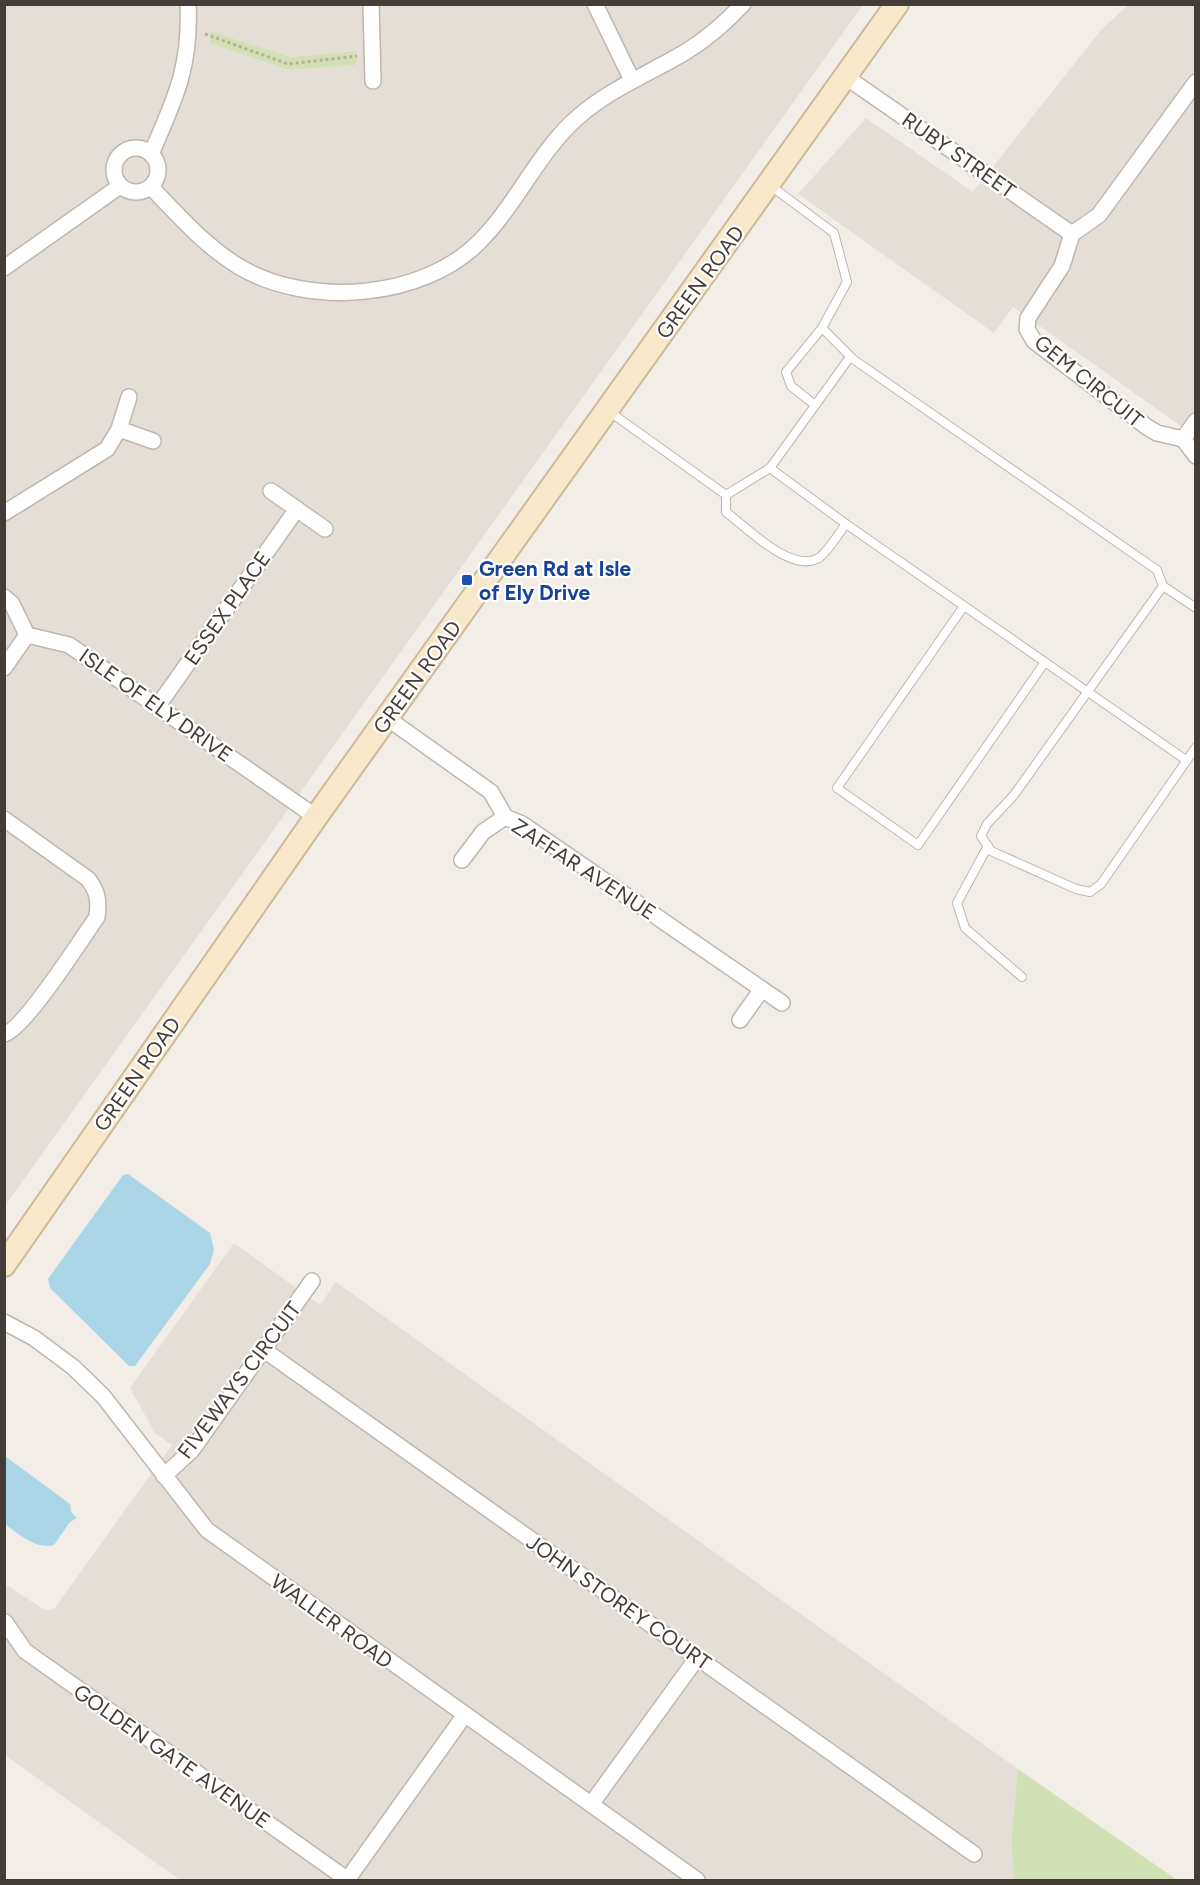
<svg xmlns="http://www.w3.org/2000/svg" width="1200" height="1885" font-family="Figtree,sans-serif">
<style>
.residential{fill:#e5ded6;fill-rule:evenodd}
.green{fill:#d2e1b4}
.water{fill:#aad6e8}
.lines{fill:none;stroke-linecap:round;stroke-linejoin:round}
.lane-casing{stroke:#bfb7ae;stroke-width:10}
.street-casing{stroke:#bfb7ae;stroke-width:18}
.secondary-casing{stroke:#ccba9b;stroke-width:26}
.path{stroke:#bcae9e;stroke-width:3;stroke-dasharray:3 3;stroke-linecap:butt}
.lane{stroke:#fff;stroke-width:8}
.street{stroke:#fff;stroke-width:15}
.secondary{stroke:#f8e8ca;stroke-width:22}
.transit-dot{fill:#1a4fb4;stroke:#fff;stroke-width:2}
.labels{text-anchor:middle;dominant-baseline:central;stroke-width:4.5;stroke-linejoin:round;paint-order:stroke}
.street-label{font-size:21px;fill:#443d37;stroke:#fff}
.transit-label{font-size:21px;font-weight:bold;fill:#164399;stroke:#fff;text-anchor:start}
</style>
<rect width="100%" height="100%" fill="#f2ede7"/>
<g class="residential">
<path d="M5,5H863L5,1206ZM210,31L291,57L355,51L356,64L289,70Z"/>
<path d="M1128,5H1195V436L1013,307L994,333L798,194L866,118L973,192L1101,30Z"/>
<path d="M234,1243L320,1305L336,1282L1018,1769L1011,1840L1014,1880H180L5,1755V1584L40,1607L46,1610L54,1609L172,1445L155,1433L130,1388Z"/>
</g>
<g class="green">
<path d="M210,31L291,57L356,51V65L289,70L210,43Z"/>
<path d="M1018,1769L1177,1880H1014L1011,1840Z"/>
</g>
<g class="water">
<path d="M128,1174L210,1233L214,1250L210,1264L135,1366H129L50,1288L48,1279L123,1175Z"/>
<path d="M5,1456L70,1504L71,1512L77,1518L70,1522L54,1545C37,1550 18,1534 5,1524Z"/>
</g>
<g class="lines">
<defs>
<g id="lane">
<path d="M771,186L834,233L847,282L822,328L786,372L791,386L815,405"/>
<path d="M822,328L852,358"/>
<path d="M610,412L726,495"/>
<path d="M770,468L846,524L1186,760"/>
<path d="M846,524C838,534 830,549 820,557C794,576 747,528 726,512V495L770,468L850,357L1157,570L1163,586L1196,608"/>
<path d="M1163,586L1014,795L987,824L981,836L991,851L1076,889L1090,892L1101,884L1196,747"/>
<path d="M964,606L837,788L918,845L1045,662"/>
<path d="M988,846L957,903L965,928L1022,977"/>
</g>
<g id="street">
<path d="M371,4L373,81"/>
<path d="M595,4L632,80"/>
<path d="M846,77L1072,234"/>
<path d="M1196,82L1099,215L1072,234L1062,266L1028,318L1027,329L1034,341L1147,427L1157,433L1183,439L1196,456"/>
<circle cx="136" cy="170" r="22"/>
<path d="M151,154C175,99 191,67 188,4"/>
<path d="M151,187C178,215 204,245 238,266C307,308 423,300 480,241C517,204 538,152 578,117C611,88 651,73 687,51C708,38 726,22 743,4"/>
<path d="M4,268L120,186"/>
<path d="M129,397L119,429L153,441"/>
<path d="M1183,439L1196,421"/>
<path d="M271,491L325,529"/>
<path d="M4,513L107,449L119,429"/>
<path d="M4,597L12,604L27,635L69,645L316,817"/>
<path d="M4,668L27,635"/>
<path d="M157,707L297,509"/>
<path d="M387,718L491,792L505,817L522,824L782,1003"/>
<path d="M4,819L88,879C98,892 99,901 97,917C83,937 23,1031 4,1034"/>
<path d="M462,860L483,832L505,817"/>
<path d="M740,1020L762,989"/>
<path d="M4,1322L34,1338L73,1367L103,1396L207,1530L697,1880"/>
<path d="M264,1350L974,1854"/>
<path d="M164,1476L192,1450L312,1281"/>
<path d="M5,1622L25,1651L348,1880"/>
<path d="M592,1803L697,1658"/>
<path d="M347,1880L464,1716"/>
</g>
<path id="secondary" d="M4,1265L316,817L897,4"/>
</defs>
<use href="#lane" class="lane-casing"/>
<use href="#street" class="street-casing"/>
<use href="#secondary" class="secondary-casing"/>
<path class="path" d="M205,34L288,64L357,56"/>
<use href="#lane" class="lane"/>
<use href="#street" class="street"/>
<use href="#secondary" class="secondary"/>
</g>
<rect class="transit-dot" x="461" y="574" width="12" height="12" rx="3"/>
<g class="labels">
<g class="street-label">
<text transform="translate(959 155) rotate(35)">RUBY STREET</text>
<text transform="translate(700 282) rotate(-54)">GREEN ROAD</text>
<text transform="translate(1089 381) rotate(39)">GEM CIRCUIT</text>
<text transform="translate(227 608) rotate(-55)">ESSEX PLACE</text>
<text transform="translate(417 677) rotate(-54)">GREEN ROAD</text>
<text transform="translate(156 705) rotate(35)">ISLE OF ELY DRIVE</text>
<text transform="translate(584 869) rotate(33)">ZAFFAR AVENUE</text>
<text transform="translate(137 1074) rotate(-55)">GREEN ROAD</text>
<text transform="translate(239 1380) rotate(-53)">FIVEWAYS CIRCUIT</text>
<text transform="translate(619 1602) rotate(35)">JOHN STOREY COURT</text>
<text transform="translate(332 1621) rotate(36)">WALLER ROAD</text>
<text transform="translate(172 1756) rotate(35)">GOLDEN GATE AVENUE</text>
</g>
<g class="transit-label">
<text x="479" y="568">Green Rd at Isle<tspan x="479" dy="24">of Ely Drive</tspan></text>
</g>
</g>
<rect width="1200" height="1885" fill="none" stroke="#443d37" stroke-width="12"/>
</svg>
